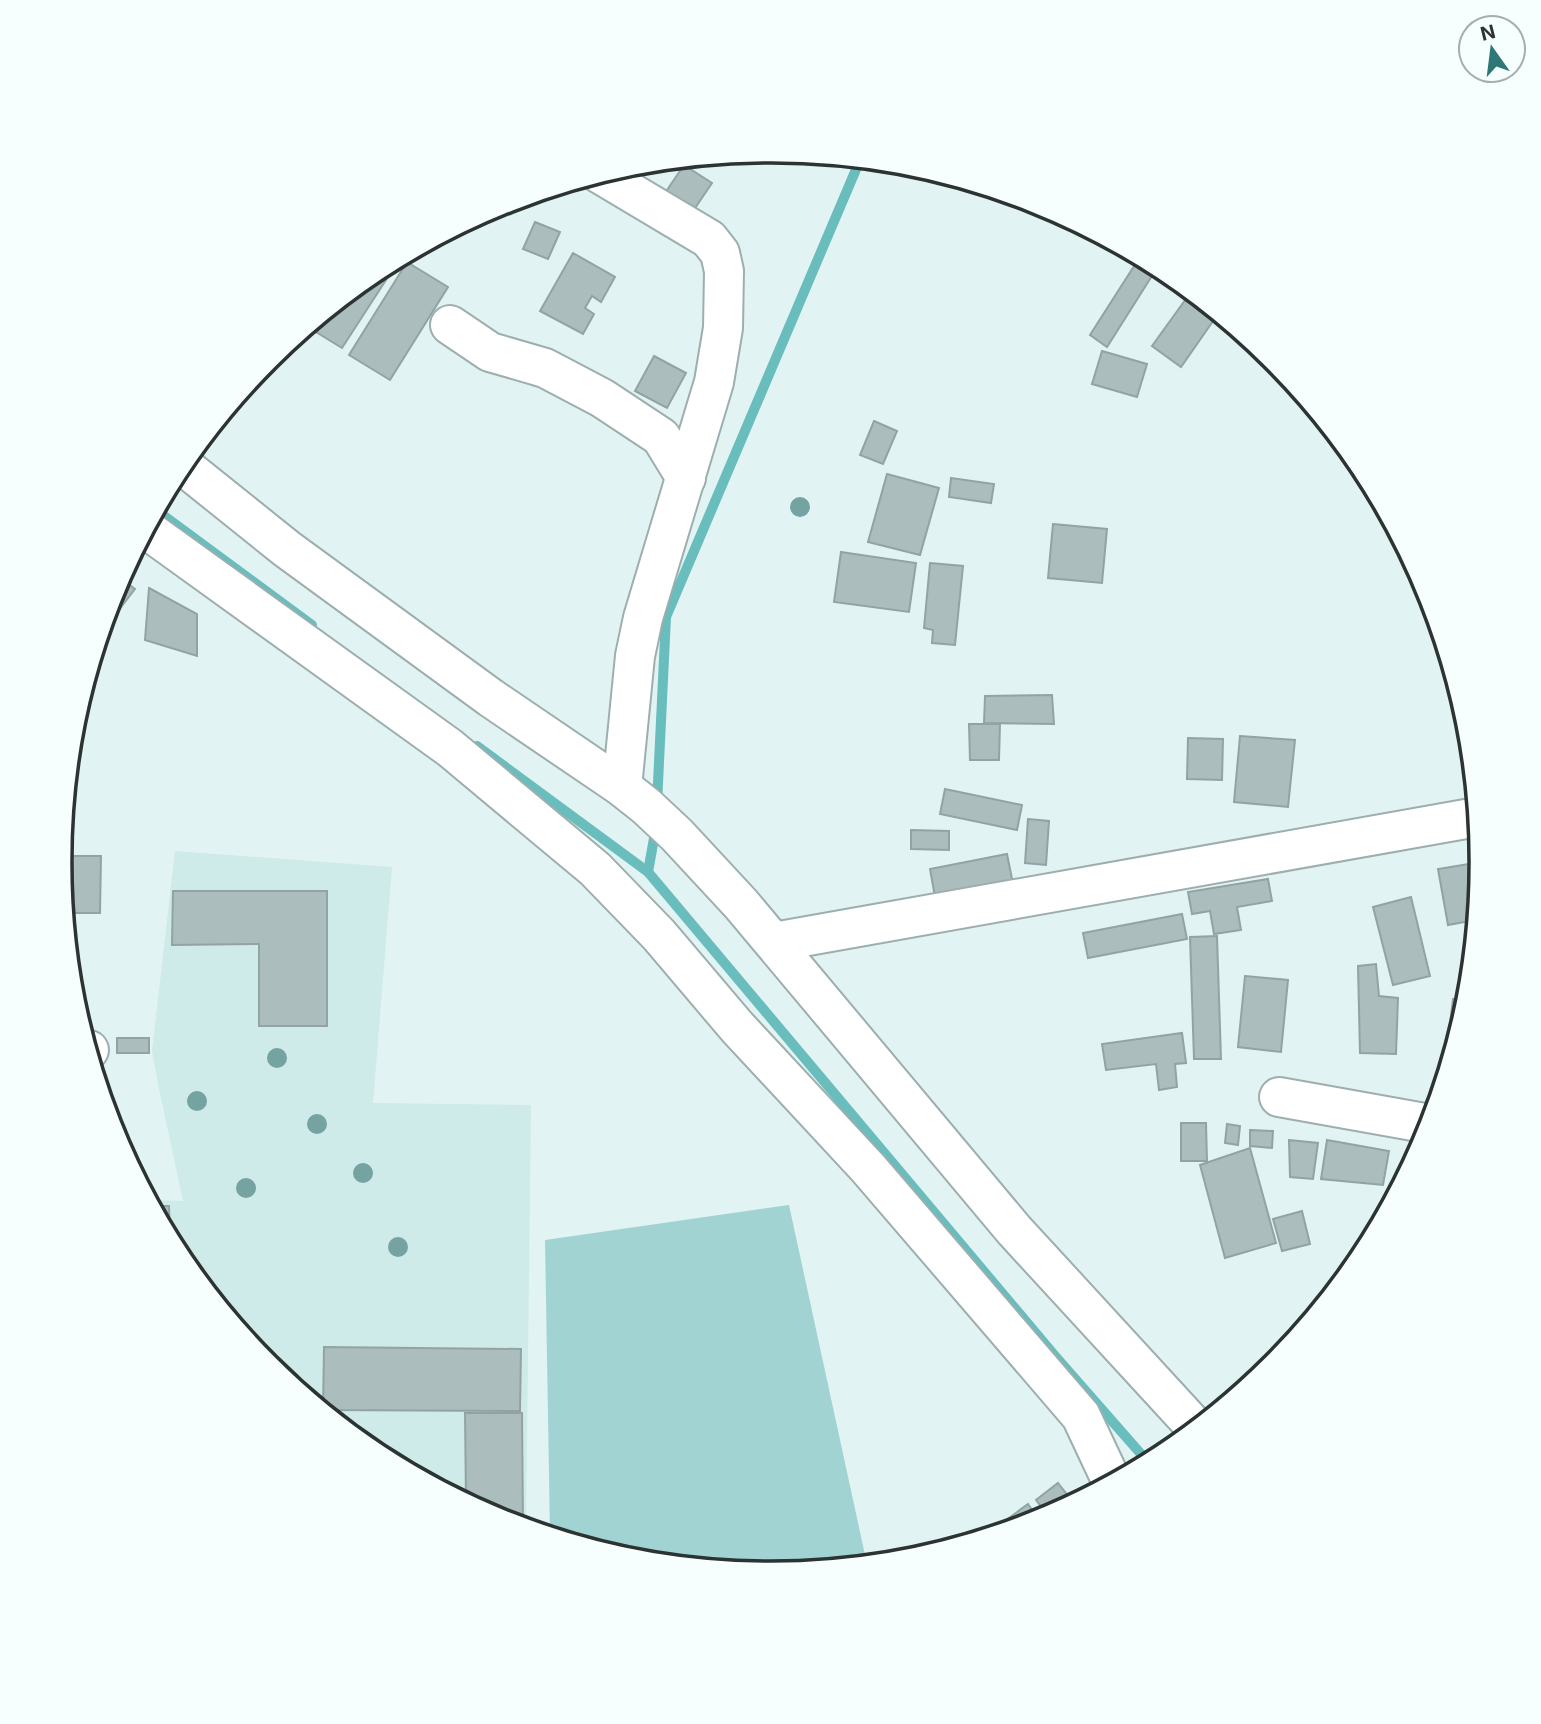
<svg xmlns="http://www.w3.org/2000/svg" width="1541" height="1724" font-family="Inter,sans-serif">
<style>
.built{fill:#ceeae9}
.green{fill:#a2d3d3}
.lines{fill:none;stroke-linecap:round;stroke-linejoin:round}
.stream{stroke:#6abdbd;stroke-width:10}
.building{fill:#abbdbd;stroke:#92a3a3;stroke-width:2}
.minor-casing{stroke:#9daeae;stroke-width:42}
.minor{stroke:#fff;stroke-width:38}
.tree{fill:#74a3a2}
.rim{fill:none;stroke:#2c3333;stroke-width:3.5}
</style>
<rect width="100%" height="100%" fill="#e1f4f3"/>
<path class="built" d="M175,851L392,867L373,1103L531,1105L526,1527L498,1519L375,1453L267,1364L179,1257L149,1200L183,1201L158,1084L152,1051Z"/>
<path class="green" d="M789,1205L867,1564L770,1573L631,1559L550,1534L545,1240Z"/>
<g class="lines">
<g class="stream">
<path d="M156,510L312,625"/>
<path d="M477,746L648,872L1055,1356L1148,1462"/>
<path d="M657,804L666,617L860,160"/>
<path d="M648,872L656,827"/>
</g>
</g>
<g class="building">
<path d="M684,165L712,183L691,214L663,196Z"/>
<path d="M535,222L560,232L548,259L523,249Z"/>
<path d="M573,253L615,277L601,302L592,296L585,308L594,314L583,334L540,311Z"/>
<path d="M398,259L399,260L342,348L311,329L319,317L376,271Z"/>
<path d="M1138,260L1155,271L1107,347L1090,335Z"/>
<path d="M407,262L448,287L390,380L349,355Z"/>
<path d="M1191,292L1218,314L1181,367L1152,346Z"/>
<path d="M1102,351L1147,364L1137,397L1092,384Z"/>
<path d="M654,356L686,373L667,408L635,391Z"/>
<path d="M874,421L897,431L883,464L860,455Z"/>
<path d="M887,474L939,488L920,555L868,542Z"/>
<path d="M951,478L994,484L991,503L949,497Z"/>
<path d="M1053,524L1107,529L1102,583L1048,578Z"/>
<path d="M841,552L916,563L909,612L834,602Z"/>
<path d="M930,563L963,566L955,645L932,643L933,630L924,628Z"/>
<path d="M120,578L135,589L105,628L103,626L114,590Z"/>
<path d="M149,588L197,614V656L145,640Z"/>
<path d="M1052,695L1054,724L984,723L985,696Z"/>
<path d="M969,724H1000L999,760H970Z"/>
<path d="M1240,736L1295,740L1288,807L1234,802Z"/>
<path d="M1188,738L1223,739L1222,780L1187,779Z"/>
<path d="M945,789L1022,805L1017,830L940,814Z"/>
<path d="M1028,819L1049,821L1046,865L1025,863Z"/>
<path d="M911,830L949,831V850L911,849Z"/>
<path d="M1007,854L1015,894L937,908L930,869Z"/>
<path d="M60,856H101L100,913H65Z"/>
<path d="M1481,862L1476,920L1448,925L1438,869Z"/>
<path d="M1268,879L1272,901L1237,907L1241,930L1214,934L1210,911L1192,914L1188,892Z"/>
<path d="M173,891H327V1026H259V944L172,945Z"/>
<path d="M1411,897L1430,976L1393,985L1373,907Z"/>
<path d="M1182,914L1187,939L1088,958L1083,933Z"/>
<path d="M1217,936L1221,1059H1194L1190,937Z"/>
<path d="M1376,964L1379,996L1398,998L1396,1054L1360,1053L1358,966Z"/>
<path d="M1245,976L1288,980L1281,1052L1238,1047Z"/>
<path d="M1453,999H1468L1449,1064H1445Z"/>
<path d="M1182,1033L1186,1063L1175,1064L1177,1087L1159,1090L1156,1064L1106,1070L1102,1044Z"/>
<rect x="117" y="1038" width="32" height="15"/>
<path d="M1181,1123H1206L1207,1161H1181Z"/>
<path d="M1227,1124L1240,1126L1238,1145L1225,1143Z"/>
<path d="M1250,1130L1273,1131L1272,1148L1250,1146Z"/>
<path d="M1289,1140L1318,1143L1313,1179L1290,1177Z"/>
<path d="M1327,1140L1389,1151L1383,1185L1321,1179Z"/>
<path d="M1250,1148L1276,1243L1225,1258L1200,1165Z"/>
<path d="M152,1206H169L170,1239Z"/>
<path d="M1302,1211L1310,1244L1282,1251L1273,1219Z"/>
<path d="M324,1347L521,1349L520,1411L323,1410Z"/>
<path d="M465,1413H522L523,1526L498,1519L466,1501Z"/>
<path d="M1058,1483L1073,1502L1048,1516L1036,1500Z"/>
<path d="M1028,1504L1039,1520L1015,1527L1009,1518Z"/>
</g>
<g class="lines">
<defs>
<g id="minor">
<path d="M600,174L709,239L720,253L724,271L723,328L714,382L643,618L635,656L622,787"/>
<path d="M450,325L490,352L545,368L602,398L661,437L686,478"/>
<path d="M181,464L287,549L491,698L622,787L646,806L677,835L741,904L1014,1230L1196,1428"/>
<path d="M146,529L450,748L595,869L659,935L737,1027L868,1168L1081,1416L1112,1482"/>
<path d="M774,942L1477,817"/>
<path d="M88,1050H89"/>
<path d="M1279,1097L1430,1124"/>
</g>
</defs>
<use href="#minor" class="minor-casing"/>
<use href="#minor" class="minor"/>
</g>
<g class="tree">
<circle cx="800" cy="507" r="10"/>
<circle cx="277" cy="1058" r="10"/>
<circle cx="197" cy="1101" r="10"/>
<circle cx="317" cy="1124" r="10"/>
<circle cx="363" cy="1173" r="10"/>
<circle cx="246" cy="1188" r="10"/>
<circle cx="398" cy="1247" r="10"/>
</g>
<path d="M0 0H1541V1724H0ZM770 163H771A698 698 0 0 1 1469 861V863A698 698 0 0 1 771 1561H770A698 698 0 0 1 72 863V861A698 698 0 0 1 770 163Z" fill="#f7fefe" fill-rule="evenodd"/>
<path class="rim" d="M770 163H771A698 698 0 0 1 1469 861V863A698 698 0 0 1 771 1561H770A698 698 0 0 1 72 863V861A698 698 0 0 1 770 163Z"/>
<g transform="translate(1492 49) rotate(346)"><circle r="33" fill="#f7fefe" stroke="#a6adad" stroke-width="2"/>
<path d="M0-5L12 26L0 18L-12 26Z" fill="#2d7777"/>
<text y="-10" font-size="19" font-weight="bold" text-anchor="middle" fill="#2c3333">N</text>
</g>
</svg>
